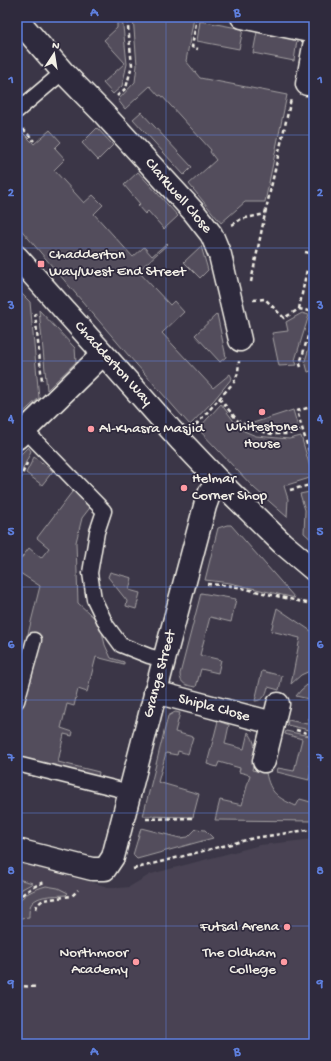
<svg xmlns="http://www.w3.org/2000/svg" width="331" height="1061" font-family="'Gochi Hand',sans-serif">
<style>
.built{fill:#484352}
.green{fill:#534e5c;stroke:#a4a0a2}
.lines{fill:none;stroke-linecap:round;stroke-linejoin:round}
.lane-casing{stroke:#f4f1e8;stroke-width:17}
.street-casing{stroke:#f4f1e8;stroke-width:25}
.primary-casing{stroke:#f4f1e8;stroke-width:25}
.path{stroke:#f4f1e8;stroke-width:2.5;stroke-dasharray:4 3;stroke-linecap:butt}
.lane{stroke:#2f2a3d;stroke-width:14}
.street{stroke:#2f2a3d;stroke-width:22}
.primary{stroke:#2f2a3d;stroke-width:22}
.grid{fill:none;stroke:#5e7fdd;stroke-width:1;stroke-opacity:0.55}
.poi-dot{fill:#ff9aa2;stroke:#2f2a3d;stroke-width:1.5}
.labels{text-anchor:middle;dominant-baseline:central;stroke-width:3.5;stroke-linejoin:round;paint-order:stroke}
.street-label{font-size:15px;fill:#f4f1e8;stroke:#2f2a3d}
.poi-label{font-size:15px;fill:#f4f1e8;stroke:#2f2a3d;text-anchor:start}
.neatline{fill:none;stroke:#5e7fdd;stroke-width:1.5}
.grid-label{font-size:13px;text-anchor:middle;font-weight:bold;fill:#5e7fdd}
</style>
<rect width="100%" height="100%" fill="#3b3647"/>
<filter id="ink" filterUnits="userSpaceOnUse"><feTurbulence type="fractalNoise" baseFrequency=".025" numOctaves="2"/><feDisplacementMap in="SourceGraphic" scale="8" xChannelSelector="R" yChannelSelector="G"/><feConvolveMatrix kernelMatrix="1 2 1 2 8 2 1 2 1" color-interpolation-filters="sRGB"/></filter>
<g filter="url(#ink)">
<path class="built" d="M314,839V1044H17V861L108,887L119,888L129,887L151,874L260,845Z"/>
<g class="green">
<path d="M117,17H122L127,64L122,86L113,94L103,83L125,63L104,40L117,28Z"/>
<path d="M133,17H194L186,61L200,78L287,95L265,202H245L221,223L189,184L216,160L210,152L211,150L161,95L159,96L150,86L125,109L118,100L135,82L137,65Z"/>
<path d="M200,21L243,29L239,49L197,41Z"/>
<path d="M257,32L297,40L294,61L253,53Z"/>
<path d="M141,112L192,167L184,175L133,119Z"/>
<path d="M17,127L34,144L50,130L61,142L55,148L65,159L54,170L84,203L93,195L103,205L94,214L133,257L144,247L152,256L167,243L168,244L138,271L170,305L174,301L184,312L162,333L213,388L230,374L232,378L214,400L190,425L129,356L17,225Z"/>
<path d="M97,128L113,145L98,160L82,143Z"/>
<path d="M138,172L178,216L164,229L148,211L145,214L138,206L140,204L124,185Z"/>
<path d="M201,246L208,270L200,278L184,262Z"/>
<path d="M17,293H21L30,302L39,398L17,418Z"/>
<path d="M39,310L75,348L76,362L47,390Z"/>
<path d="M302,313L309,315L295,360L297,365L279,366L272,333L288,331L286,322Z"/>
<path d="M217,314L226,357L220,362L195,335Z"/>
<path d="M314,331V370L308,372L305,361Z"/>
<path d="M221,404L233,420L244,431L256,436L289,439L301,436L313,477L284,486L288,499L287,517L254,488L198,429Z"/>
<path d="M293,410L298,427L275,431L261,428L250,424Z"/>
<path d="M28,447L31,451L17,482V458Z"/>
<path d="M34,457L53,471L42,485L26,473Z"/>
<path d="M75,488L92,505L82,518L76,542L78,603L100,623L105,645L111,658L124,662V664L96,657L87,692L78,689L74,706L67,704L61,728L73,732L72,736L64,734L58,762L99,772L98,778L17,758V720L39,638L28,634L40,586L17,571V564L29,548L41,558L49,548L37,538Z"/>
<path d="M314,491V542L304,533L305,510L300,494Z"/>
<path d="M227,525H231L295,598L230,583L205,580L218,528Z"/>
<path d="M110,572L132,578L129,590L140,593L136,609L126,606L127,601L108,577Z"/>
<path d="M201,593L236,599L231,622L210,617L200,655L221,660L218,673L201,669L196,687C187,685 180,685 180,674Z"/>
<path d="M277,608L314,633V669L301,675L291,684L300,638L271,631Z"/>
<path d="M262,671L282,676L279,690L268,687C266,695 264,700 255,701Z"/>
<path d="M307,685L314,687V731L287,725L288,720L307,724L313,700L296,696L301,690Z"/>
<path d="M175,712L180,713L175,732L193,737L188,754L178,751L177,755L166,753L158,782L199,794L193,817L143,816L168,716Z"/>
<path d="M218,721L229,725L225,744L244,749L248,732C258,743 255,757 252,770L266,773C270,793 278,798 296,806L300,799L314,803V821L215,820L220,800L242,805L250,775L239,772L240,768L219,762L217,767L207,764Z"/>
<path d="M286,731L314,737V752L310,766H312L309,780L277,772L278,768L294,771L302,739L285,734Z"/>
<path d="M141,828L180,838L188,837L196,829L205,830L213,838L137,859L133,855Z"/>
<path d="M17,879L33,883L22,889L17,895Z"/>
<path d="M46,886L58,888L68,893L66,895C56,896 34,894 30,907C29,910 29,914 29,917L21,918L17,921C17,917 16,910 17,905C21,895 35,889 46,886Z"/>
</g>
<g class="lines">
<defs>
<g id="lane">
<path d="M17,111L63,72"/>
<path d="M25,430L104,511L97,532L90,573L94,599L107,626L121,645L149,656L164,660"/>
<path d="M17,701L34,640"/>
<path d="M17,764L130,792"/>
</g>
<g id="street">
<path d="M242,17L314,32"/>
<path d="M17,19L63,72L103,113L193,211L211,234L213,238L220,255L240,340"/>
<path d="M307,84L314,46"/>
<path d="M17,438L103,354"/>
<path d="M155,692L273,723"/>
<path d="M264,761L278,704"/>
<path d="M17,850L92,869H105L113,857L164,660L205,506L210,492L220,482"/>
</g>
<path id="primary" d="M17,257L181,441L220,482L282,543L314,570"/>
</defs>
<use href="#lane" class="lane-casing"/>
<use href="#street" class="street-casing"/>
<use href="#primary" class="primary-casing"/>
<g class="path">
<path d="M197,17L192,47L198,49"/>
<path d="M117,96L126,88L132,65L127,17"/>
<path d="M23,129L34,141"/>
<path d="M232,225L241,219L265,214"/>
<path d="M305,252L314,254"/>
<path d="M251,282L265,214L291,99"/>
<path d="M253,300L265,299L284,318L299,309L314,312"/>
<path d="M299,309L307,269"/>
<path d="M35,313L42,381"/>
<path d="M301,367L300,364L314,315"/>
<path d="M219,398L238,421L255,430L272,434H289L302,430"/>
<path d="M314,406L297,411L314,468"/>
<path d="M196,425L234,382L238,373L239,361"/>
<path d="M17,486L28,461"/>
<path d="M290,490L314,484"/>
<path d="M207,584L233,586L307,603"/>
<path d="M296,730L314,735"/>
<path d="M146,819L192,818"/>
<path d="M133,869L254,838L314,829"/>
<path d="M17,900C24,892 34,886 44,882"/>
<path d="M36,909L37,905L43,900L72,896L78,890"/>
<path d="M17,986L38,987"/>
</g>
<use href="#lane" class="lane"/>
<use href="#street" class="street"/>
<use href="#primary" class="primary"/>
</g>
</g>
<path class="grid" d="M166,17V1044M17,135H314M17,248H314M17,361H314M17,474H314M17,587H314M17,700H314M17,813H314M17,926H314"/>
<g class="poi-dot">
<rect x="37" y="260" width="8" height="8" rx="2"/>
<circle cx="262" cy="412" r="4"/>
<circle cx="91" cy="429" r="4"/>
<circle cx="184" cy="488" r="4"/>
<circle cx="287" cy="927" r="4"/>
<circle cx="136" cy="962" r="4"/>
<circle cx="284" cy="962" r="4"/>
</g>
<g class="labels">
<g class="street-label">
<text transform="translate(178 196) rotate(49)">Clarkwell Close</text>
<text transform="translate(113 364) rotate(48)">Chadderton Way</text>
<text transform="translate(160 674) rotate(-75)">Grange Street</text>
<text transform="translate(214 708) rotate(15)">Shipla Close</text>
</g>
<g class="poi-label">
<text x="49" y="255">Chadderton<tspan x="49" dy="17">Way/West End Street</tspan></text>
<text x="262" y="427" text-anchor="middle">Whitestone<tspan x="262" dy="17">House</tspan></text>
<text x="99" y="429">Al-Khasra Masjid</text>
<text x="192" y="479">Helmar<tspan x="192" dy="17">Corner Shop</tspan></text>
<text x="279" y="927" text-anchor="end">Futsal Arena</text>
<text x="128" y="953" text-anchor="end">Northmoor<tspan x="128" dy="17">Academy</tspan></text>
<text x="276" y="953" text-anchor="end">The Oldham<tspan x="276" dy="17">College</tspan></text>
</g>
</g>
<rect width="331" height="1061" fill="none" stroke="#2f2a3d" stroke-width="44"/>
<g transform="translate(54 54) rotate(12)" stroke="#2f2a3d" stroke-width="3" paint-order="stroke">
<path d="M0-3L7 15L0 10L-7 15Z" fill="#f4f1e8"/>
<text y="-6" font-size="11" font-weight="bold" text-anchor="middle" fill="#f4f1e8">N</text>
</g>
<rect x="22" y="22" width="287" height="1017" class="neatline"/>
<g class="grid-label">
<text x="94" y="16">A</text>
<text x="237" y="16">B</text>
<text x="11" y="83">1</text>
<text x="320" y="83">1</text>
<text x="11" y="196">2</text>
<text x="320" y="196">2</text>
<text x="11" y="309">3</text>
<text x="320" y="309">3</text>
<text x="11" y="422">4</text>
<text x="320" y="422">4</text>
<text x="11" y="535">5</text>
<text x="320" y="535">5</text>
<text x="11" y="648">6</text>
<text x="320" y="648">6</text>
<text x="11" y="761">7</text>
<text x="320" y="761">7</text>
<text x="11" y="874">8</text>
<text x="320" y="874">8</text>
<text x="11" y="987">9</text>
<text x="320" y="987">9</text>
<text x="94" y="1055">A</text>
<text x="237" y="1055">B</text>
</g>
</svg>
